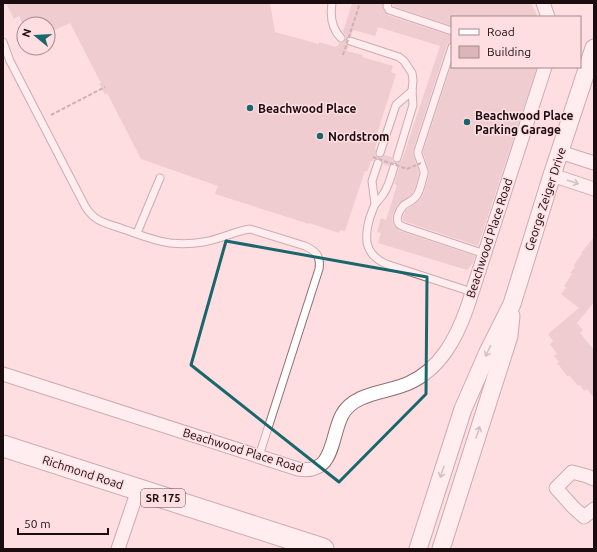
<svg xmlns="http://www.w3.org/2000/svg" width="597" height="552" font-family="Ubuntu,sans-serif">
<style>
.building{fill:#dcb5ba}
.lines{fill:none;stroke-linecap:round;stroke-linejoin:round}
.service-casing{stroke:#916d72;stroke-width:9}
.minor-casing{stroke:#916d72;stroke-width:15}
.tertiary-casing{stroke:#916d72;stroke-width:19}
.primary-casing{stroke:#916d72;stroke-width:23}
.path{stroke:#937b7e;stroke-width:2;stroke-dasharray:4 2;stroke-linecap:butt}
.service{stroke:#fff;stroke-width:7}
.minor{stroke:#fff;stroke-width:13}
.tertiary{stroke:#fff;stroke-width:17}
.primary{stroke:#fff;stroke-width:21}
.path-bridge{stroke:#937b7e;stroke-width:2;stroke-dasharray:4 2;stroke-linecap:butt}
.oneway{stroke:#a39e9f}
.marked{fill:none;stroke:#19676b;stroke-width:3;stroke-linejoin:round}
.poi-dot{fill:#19676b;stroke:#ffdee2;stroke-width:1.5}
.labels{text-anchor:middle;dominant-baseline:central;stroke-width:3;stroke-linejoin:round;paint-order:stroke}
.shield{fill:#ffdee2;stroke:#5f4b4e;stroke-width:1}
.shield-label{font-size:11px;font-weight:bold;fill:#1a0c0f}
.poi-label{font-size:12px;font-weight:bold;fill:#1a0c0f;stroke:#ffdee2;text-anchor:start}
.street-label{font-size:12px;fill:#1a0c0f;stroke:#ffdee2}
</style>
<rect width="100%" height="100%" fill="#ffdee2"/>
<g class="building">
<path d="M6,3H270L275,32L319,44V42L336,47V46H338L339,43H342L345,41L346,44L349,46L347,51L363,55L362,57L393,66L391,72L396,74L375,140L377,141L375,149H376L375,154L377,157L381,158L385,155L392,157V160L394,162L391,163L389,166L383,164L382,160L379,158L375,159L373,161H371L367,172L365,171L345,231L340,230L339,233L309,223V224L215,194L218,186L141,159L107,93L105,95L99,83H101L70,23L48,33V24H23L19,16L14,19Z"/>
<path d="M352,3H383V8L385,12L387,15L452,36V42L449,43L447,45L413,150V155L419,172L416,186L411,195L398,204L393,213L392,220L394,226L400,231L475,256L473,263L467,270L378,243L381,233L377,232L381,218L386,220L397,185L394,184L399,168V166L397,163L402,160L440,46L378,27L375,36L353,30L351,36H349L346,38L345,35L343,32Z"/>
<path d="M393,3H531L538,17H452V26L393,6Z"/>
<path d="M452,63V67H537L478,246L406,222L402,220L403,217L406,210L419,201L423,195L425,189L429,175V171L423,152Z"/>
<path d="M594,237V302L577,323L583,330L580,333L594,350V398L587,389L584,391L580,385L578,386L569,375L568,377L557,363L559,362L554,356L557,354L550,344L553,341L548,334L579,308L561,294L566,288L564,286L572,274L570,273L575,267L573,266L582,254L581,253Z"/>
</g>
<g class="lines">
<defs>
<g id="service">
<path d="M332,3C330,16 331,28 341,38"/>
<path d="M388,3L387,6L389,10L452,31"/>
<path d="M350,41L399,57L404,61L412,73L413,80L412,91L413,105L397,158"/>
<path d="M3,42L10,61L85,206C88,211 92,216 97,219C105,224 115,226 123,229C138,234 154,241 170,243C181,244 192,244 203,242C220,240 234,231 250,229L305,246C316,251 321,256 319,269L259,456"/>
<path d="M452,47L418,151V154L424,171V174C422,180 421,189 417,195C411,205 403,200 398,215C396,222 398,225 404,227L485,254"/>
<path d="M380,153L396,105L412,91"/>
<path d="M394,167C391,176 389,185 384,193C382,197 378,200 376,203C373,207 372,213 370,217C364,238 364,254 386,264L472,292"/>
<path d="M375,204L372,181L378,163"/>
<path d="M137,233L160,178"/>
</g>
<g id="minor">
<path d="M543,3L548,17"/>
<path d="M560,152L594,163"/>
<path d="M552,175L594,189"/>
<path d="M3,374L298,469C335,475 330,438 342,415C354,392 388,393 409,383C440,369 456,339 467,308L545,67"/>
<path d="M594,479L587,476L572,472L556,488L573,507L584,517L594,509"/>
<path d="M118,549L138,490"/>
</g>
<g id="tertiary">
<path d="M418,549L463,409L488,352L512,304L552,175L594,48"/>
<path d="M441,549L509,336L511,316"/>
</g>
<path id="primary" d="M3,446L323,549"/>
</defs>
<use href="#service" class="service-casing"/>
<use href="#minor" class="minor-casing"/>
<use href="#tertiary" class="tertiary-casing"/>
<use href="#primary" class="primary-casing"/>
<path class="path" d="M51,115L105,87"/>
<use href="#service" class="service"/>
<use href="#minor" class="minor"/>
<use href="#tertiary" class="tertiary"/>
<use href="#primary" class="primary"/>
<g class="path-bridge">
<path d="M343,55L360,3"/>
<path d="M373,157L407,169L421,163"/>
</g>
</g>
<defs><path id="oneway-shaft" d="M-6 0H5M1.5-3L5.5 0L1.5 3" fill="none" stroke-width="1.6" stroke-linecap="round" stroke-linejoin="round"/></defs>
<g class="oneway">
<use href="#oneway-shaft" transform="translate(573 182) rotate(18)"/>
<use href="#oneway-shaft" transform="translate(488 351) rotate(116)"/>
<use href="#oneway-shaft" transform="translate(478 432) rotate(-72)"/>
<use href="#oneway-shaft" transform="translate(442 472) rotate(108)"/>
</g>
<path d="M0 0H597V552H0ZM226,241L427,277L426,394L339,482L191,365Z" fill="#ffdee2" fill-opacity=".55" fill-rule="evenodd"/>
<path class="marked" d="M226,241L427,277L426,394L339,482L191,365Z"/>
<g class="poi-dot">
<circle cx="250" cy="108" r="4"/>
<circle cx="467" cy="122" r="4"/>
<circle cx="320" cy="136" r="4"/>
</g>
<g class="labels">
<rect class="shield" x="141" y="489" width="44" height="18" rx="3"/>
<g class="shield-label">
<text x="163" y="498">SR 175</text>
</g>
<g class="poi-label">
<text x="258" y="108">Beachwood Place</text>
<text x="475" y="115">Beachwood Place<tspan x="475" dy="14">Parking Garage</tspan></text>
<text x="328" y="136">Nordstrom</text>
</g>
<g class="street-label">
<text transform="translate(545 199) rotate(-72)">George Zeiger Drive</text>
<text transform="translate(489 238) rotate(-72)">Beachwood Place Road</text>
<text transform="translate(243 450) rotate(17)">Beachwood Place Road</text>
<text transform="translate(83 472) rotate(18)">Richmond Road</text>
</g>
</g>
<rect width="597" height="552" fill="none" stroke="#1a0c0f" stroke-width="8"/>
<rect x="451" y="16" width="130" height="52" fill="#ffdee2" stroke="#a38a8e"/>
<rect x="459" y="29" width="20" height="6" fill="#ffffff" stroke="#a38a8e"/>
<text x="487" y="36" font-size="12" fill="#1a0c0f">Road</text>
<rect x="459" y="46" width="20" height="12" fill="#dcb5ba" stroke="#a38a8e"/>
<text x="487" y="56" font-size="12" fill="#1a0c0f">Building</text>
<g transform="translate(36 36) rotate(288)"><circle r="19" fill="#ffdee2" stroke="#a38a8e"/>
<path d="M0-3L7 15L0 10L-7 15Z" fill="#19676b"/>
<text y="-6" font-size="11" font-weight="bold" text-anchor="middle" fill="#1a0c0f">N</text>
</g>
<path d="M18 528v6h90v-6" fill="none" stroke="#1a0c0f" stroke-width="2"/>
<text x="24" y="528" font-size="12" fill="#1a0c0f" stroke="#ffdee2" stroke-width="3" paint-order="stroke">50 m</text>
</svg>
